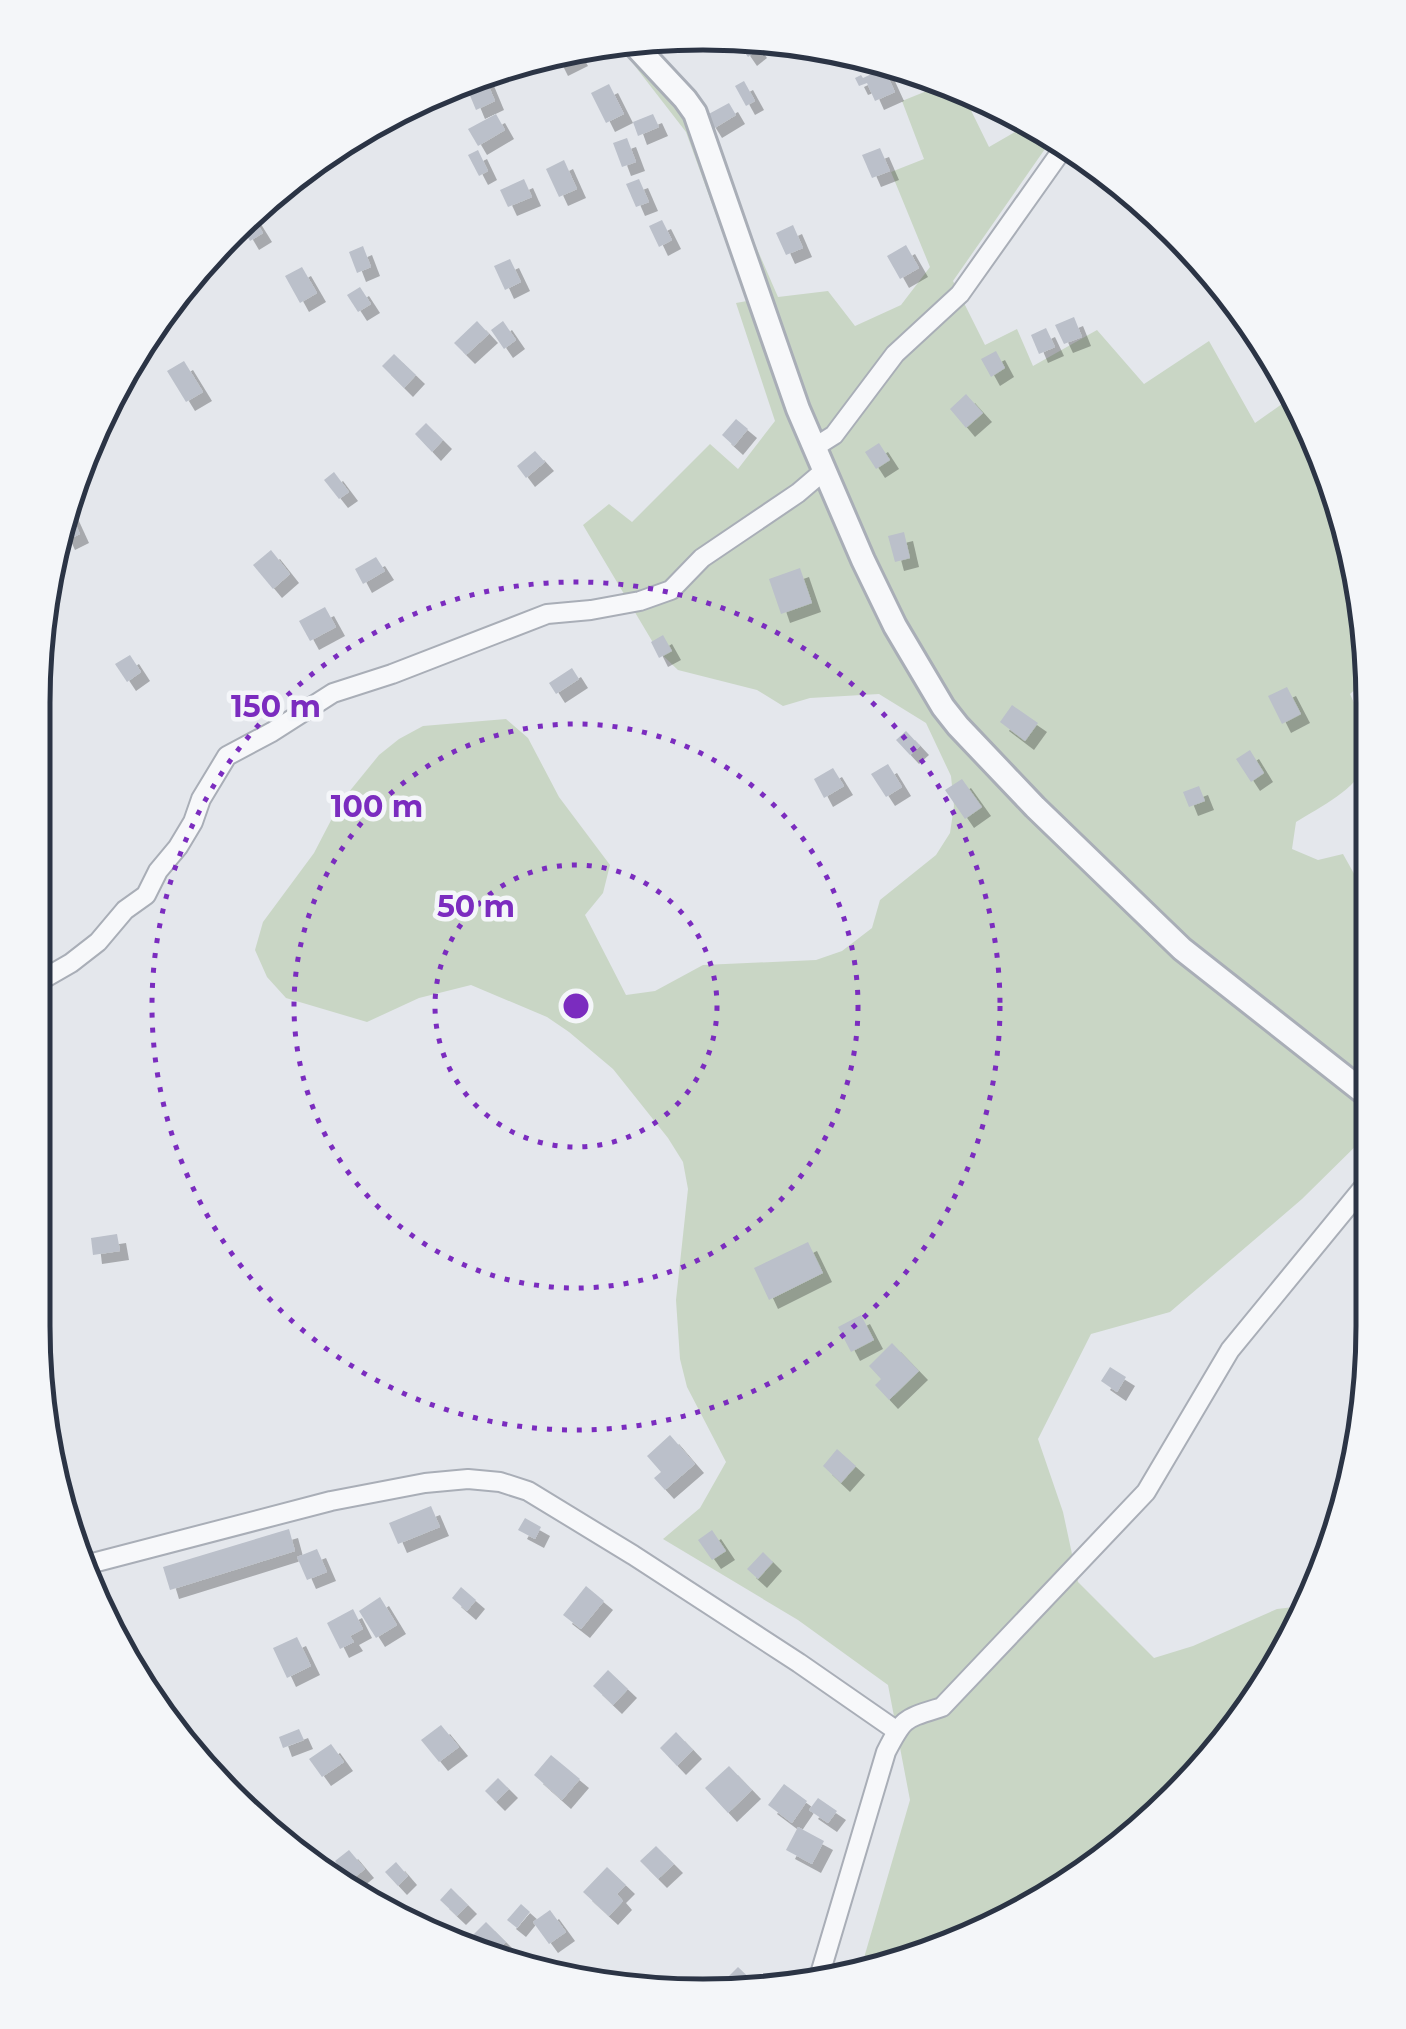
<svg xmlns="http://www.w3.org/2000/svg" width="1406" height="2029" font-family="Montserrat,sans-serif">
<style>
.green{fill:#c9d6c5}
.building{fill:#bbc0ca;filter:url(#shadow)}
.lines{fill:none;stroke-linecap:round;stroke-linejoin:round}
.minor-casing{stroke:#a9aeb7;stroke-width:22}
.tertiary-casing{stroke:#a9aeb7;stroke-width:28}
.minor{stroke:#f7f8fa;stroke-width:18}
.tertiary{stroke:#f7f8fa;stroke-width:22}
.ring{fill:none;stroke:#7b2cbf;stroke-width:5;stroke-dasharray:5 10}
.rim{fill:none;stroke:#2b3445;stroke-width:5}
.centre{fill:#7b2cbf;stroke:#f4f6f9;stroke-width:5}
.ring-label{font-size:30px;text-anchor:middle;font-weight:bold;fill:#7b2cbf;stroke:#f4f6f9;stroke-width:9;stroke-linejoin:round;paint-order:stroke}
</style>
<defs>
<filter id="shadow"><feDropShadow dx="9" dy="9" stdDeviation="0" flood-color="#0004"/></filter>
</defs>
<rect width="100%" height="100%" fill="#e4e7ec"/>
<path class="green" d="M627,38L697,111L778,297L828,291L855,326L901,305L930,267L891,172L924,159L902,101L949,82L959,86L989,147L1032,122L1054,136L953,281L985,345L1017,329L1033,366L1097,330L1144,384L1209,341L1255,423L1296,394L1305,407L1368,615V678L1350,694C1356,708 1365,723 1368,738C1377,781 1326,803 1296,822L1292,849L1318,860L1343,854L1357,879L1369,882L1371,1131L1302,1199L1170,1312L1091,1334L1038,1439L1063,1512L1078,1582L1154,1658L1193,1646L1277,1609L1311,1605L1305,1622L1235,1734L1146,1830L999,1928L859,1975L910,1800L888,1685L798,1620L663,1539L700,1508L726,1462L687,1387L680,1359L676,1300L688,1189L683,1162L668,1138L613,1069L569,1032L547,1017L471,985L419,998L367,1022L286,998L267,977L255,950L263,922L314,853L340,803L379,755L399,739L423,726L506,719L528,738L559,797L610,865L603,893L585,915L626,995L655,991L703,965L816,960L842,951L872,928L880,900L936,855L950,833L954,806L951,776L926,723L879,694L810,698L783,706L757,690L678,670L658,651L583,525L609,504L632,522L710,444L738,469L775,421L736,303L747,301L686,132L614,39Z"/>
<g class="building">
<path d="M739,34H747L758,49L748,57L735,38Z"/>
<path d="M574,48L579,57L559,67L552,53Z"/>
<path d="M884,68L895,92L875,101L867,83L859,86L855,78L861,75L863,78Z"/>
<path d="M485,77L495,101L476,110L466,86Z"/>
<path d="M744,81L755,101L746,106L735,86Z"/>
<path d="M609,84L624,114L606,123L591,93Z"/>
<path d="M729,103L736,115L713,129L705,116Z"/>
<path d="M496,114L505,130L478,146L468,129Z"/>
<path d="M653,114L659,127L638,136L633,122Z"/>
<path d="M627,138L636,162L622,167L613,143Z"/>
<path d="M880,148L890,171L872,178L862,155Z"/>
<path d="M478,150L488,171L479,176L468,155Z"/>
<path d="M564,160L577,189L559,197L546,169Z"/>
<path d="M524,179L532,197L508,207L500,190Z"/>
<path d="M639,179L649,202L636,207L626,184Z"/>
<path d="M250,212L263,233L250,241L240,224Z"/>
<path d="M662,220L672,240L659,247L649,226Z"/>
<path d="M793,225L803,248L786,255L776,233Z"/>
<path d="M906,245L919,268L900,279L887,256Z"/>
<path d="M363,246L371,267L357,273L349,252Z"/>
<path d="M510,259L521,282L505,290L494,266Z"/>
<path d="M302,267L317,293L300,303L285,276Z"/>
<path d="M360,287L371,304L358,312L347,295Z"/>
<path d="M1074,317L1082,337L1064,344L1055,325Z"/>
<path d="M477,321L489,334L466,355L454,343Z"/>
<path d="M503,321L516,340L504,349L491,330Z"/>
<path d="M1046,328L1055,347L1039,354L1031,335Z"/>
<path d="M996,351L1005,368L991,377L981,359Z"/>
<path d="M394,354L416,375L404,388L382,366Z"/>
<path d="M184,361L203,392L186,402L167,371Z"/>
<path d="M966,394L983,413L966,428L950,409Z"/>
<path d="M736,419L748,429L734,446L722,435Z"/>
<path d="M426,423L443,440L432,452L415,434Z"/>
<path d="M879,443L890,460L876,469L865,452Z"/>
<path d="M535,451L545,462L526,478L517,466Z"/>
<path d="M334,472L349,492L339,499L324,480Z"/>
<path d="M69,510L80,534L66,541L61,530Z"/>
<path d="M904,532L910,558L895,562L888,536Z"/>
<path d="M271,550L290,574L273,589L253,565Z"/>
<path d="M376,557L385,571L363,584L355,569Z"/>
<path d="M800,568L812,603L781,614L769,579Z"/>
<path d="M325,607L336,627L310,641L299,621Z"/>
<path d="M663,635L672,651L659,658L651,642Z"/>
<path d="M130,655L141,672L127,682L115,664Z"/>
<path d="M572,668L579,679L556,694L549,683Z"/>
<path d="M1287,687L1301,714L1282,724L1268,696Z"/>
<path d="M1012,705L1038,723L1025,741L1000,722Z"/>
<path d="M906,731L920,746L910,755L896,740Z"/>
<path d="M1250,750L1264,773L1251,782L1236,759Z"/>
<path d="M888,764L902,787L886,797L871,774Z"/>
<path d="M833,768L844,786L824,798L814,779Z"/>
<path d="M962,779L982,807L965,819L945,790Z"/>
<path d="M1199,786L1205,801L1189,807L1183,792Z"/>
<path d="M117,1234L120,1251L93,1255L91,1238Z"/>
<path d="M808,1242L823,1273L769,1300L754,1268Z"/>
<path d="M861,1315L874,1340L851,1352L838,1327Z"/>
<path d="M892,1343L919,1371L889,1400L875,1385L881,1379L869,1366Z"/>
<path d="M1110,1367L1126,1377L1117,1392L1101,1381Z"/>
<path d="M670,1435L695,1464L665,1490L654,1478L661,1472L647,1456Z"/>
<path d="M837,1449L856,1466L841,1483L823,1466Z"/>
<path d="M431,1506L440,1527L398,1544L389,1523Z"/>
<path d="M525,1518L541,1527L535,1539L518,1530Z"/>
<path d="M289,1529L295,1551L170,1590L163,1567Z"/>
<path d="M712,1530L726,1551L712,1560L698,1540Z"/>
<path d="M317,1549L327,1572L307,1580L297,1557Z"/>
<path d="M763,1552L773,1562L758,1579L747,1569Z"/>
<path d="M586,1586L604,1601L581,1629L563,1615Z"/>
<path d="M461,1587L476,1600L467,1611L452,1598Z"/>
<path d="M380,1597L397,1625L376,1638L359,1611Z"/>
<path d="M353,1609L363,1629L350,1636L354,1642L340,1649L327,1623Z"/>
<path d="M297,1637L311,1666L287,1678L273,1648Z"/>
<path d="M608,1670L628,1689L613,1705L593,1686Z"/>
<path d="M441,1725L459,1747L439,1762L421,1740Z"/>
<path d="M299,1729L304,1740L283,1748L279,1737Z"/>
<path d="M676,1732L693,1750L677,1766L660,1748Z"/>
<path d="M331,1744L344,1762L322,1777L309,1759Z"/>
<path d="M551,1755L580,1779L562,1800L534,1775Z"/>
<path d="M729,1766L752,1790L728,1813L705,1788Z"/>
<path d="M498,1778L509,1789L496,1802L485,1791Z"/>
<path d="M784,1784L807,1801L792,1823L768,1805Z"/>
<path d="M818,1798L837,1811L828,1823L809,1810Z"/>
<path d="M798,1827L824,1841L812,1864L786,1850Z"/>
<path d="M656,1846L674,1864L658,1879L640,1861Z"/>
<path d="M349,1850L365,1869L350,1881L335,1861Z"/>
<path d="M396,1862L408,1876L398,1886L385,1872Z"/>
<path d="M607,1867L626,1885L617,1894L623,1901L609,1916L583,1892Z"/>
<path d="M451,1888L468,1905L457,1916L440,1900Z"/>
<path d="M521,1904L530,1912L517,1928L507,1920Z"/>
<path d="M550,1910L566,1932L549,1944L533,1922Z"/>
<path d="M486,1922L506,1942L491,1957L482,1950L478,1954L466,1951L462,1946Z"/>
<path d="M738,1967L758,1986L725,1987L721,1984Z"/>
</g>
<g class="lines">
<defs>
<g id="minor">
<path d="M815,447L834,435L895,354L960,294L1067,143"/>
<path d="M38,982L71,963L98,942L125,910L146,895L158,871L178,847L193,822L201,799L227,756L272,732L333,693L392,674L547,614L591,610L640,601L671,590L702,558L798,493L825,470"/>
<path d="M85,1565L331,1501L425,1483L468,1479L500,1482L528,1491L633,1555L799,1663L897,1731"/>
<path d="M216,1779L298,1853"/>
<path d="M817,1984L886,1752C904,1717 904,1719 942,1707L1146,1492L1230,1350L1371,1178"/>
</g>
<path id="tertiary" d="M628,38L685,99L695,113L798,409L863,560L895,626L943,707L958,726L1035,807L1182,949L1371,1098"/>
</defs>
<use href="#minor" class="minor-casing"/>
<use href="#tertiary" class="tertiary-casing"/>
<use href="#minor" class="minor"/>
<use href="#tertiary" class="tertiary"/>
</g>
<g class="ring">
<circle cx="576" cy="1006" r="141"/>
<circle cx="576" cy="1006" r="282"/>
<circle cx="576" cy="1006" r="424"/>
</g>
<path d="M0 0H1406V2029H0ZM703 50H703A653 653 0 0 1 1356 703V1326A653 653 0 0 1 703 1979H703A653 653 0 0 1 50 1326V703A653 653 0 0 1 703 50Z" fill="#f4f6f9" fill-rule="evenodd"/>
<path class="rim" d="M703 50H703A653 653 0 0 1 1356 703V1326A653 653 0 0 1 703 1979H703A653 653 0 0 1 50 1326V703A653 653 0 0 1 703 50Z"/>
<circle cx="576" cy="1006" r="15" class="centre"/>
<g class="ring-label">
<text x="276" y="717">150 m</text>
<text x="377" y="817">100 m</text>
<text x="476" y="917">50 m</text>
</g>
</svg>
